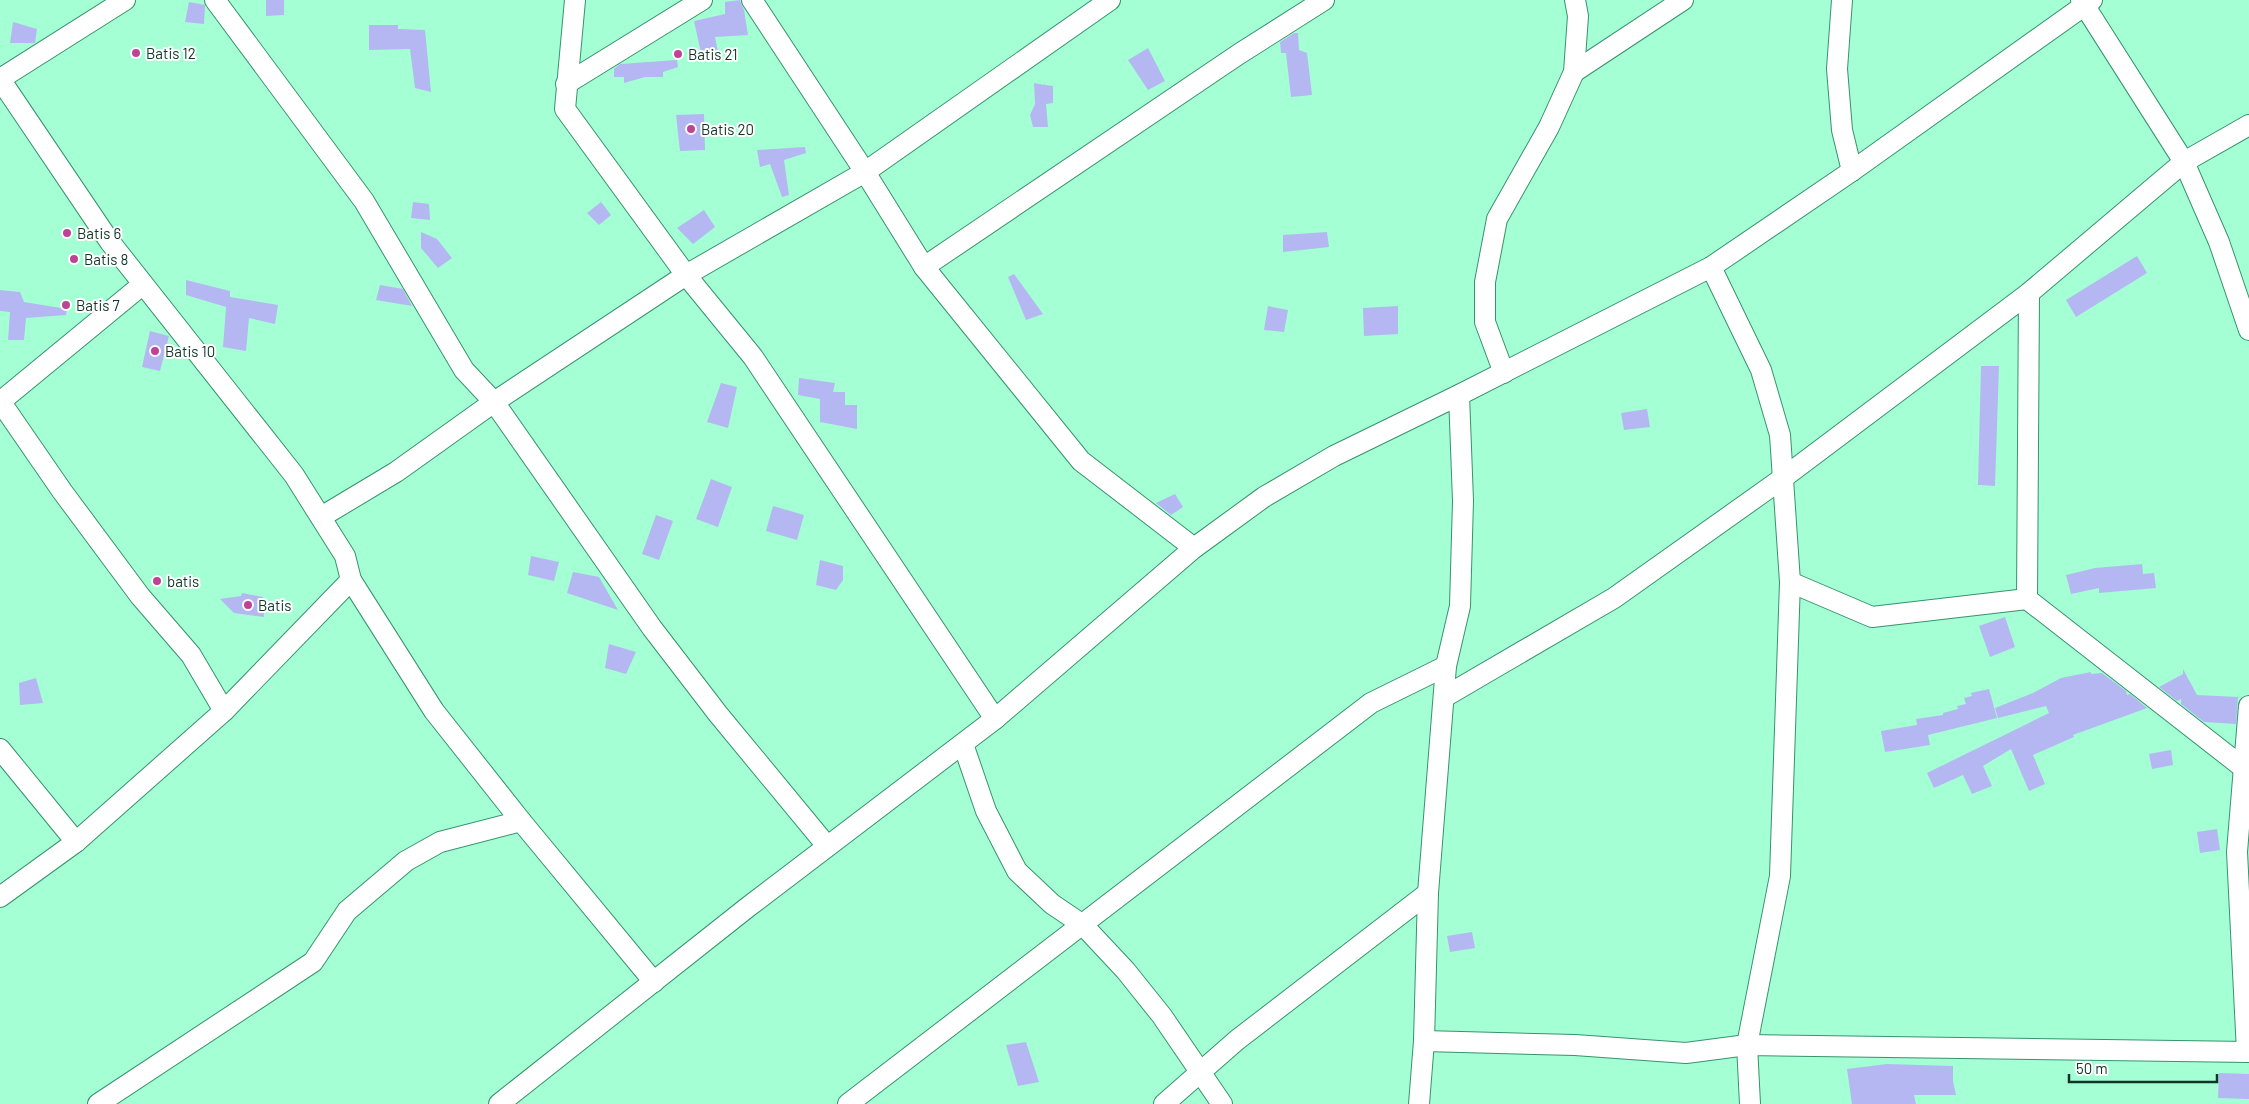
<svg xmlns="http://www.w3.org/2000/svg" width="2249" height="1104" font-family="Barlow,sans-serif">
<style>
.building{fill:#b5b7f2}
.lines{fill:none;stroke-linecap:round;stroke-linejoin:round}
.minor-casing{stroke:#37936d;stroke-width:22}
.minor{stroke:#fff;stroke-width:20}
.poi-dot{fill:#be4395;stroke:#fff;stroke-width:2}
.labels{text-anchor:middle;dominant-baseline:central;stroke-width:4;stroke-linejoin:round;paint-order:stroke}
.poi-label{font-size:15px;fill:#0e3525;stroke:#fff;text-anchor:start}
</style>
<rect width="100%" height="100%" fill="#a4ffd4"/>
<g class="building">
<path d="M266,0H284V15L266,16Z"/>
<path d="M740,0L744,10L748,35L715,37L718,52L701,53L694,21L725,14V2Z"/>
<path d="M189,2L205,5L204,24L185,22Z"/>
<path d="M13,22L37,29L35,43H10Z"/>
<path d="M369,25H398V29L425,30L431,92L415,88L410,49L369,50Z"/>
<path d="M1294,33H1298L1299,50L1307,53L1312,95L1291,97L1286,53H1281L1280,42Z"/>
<path d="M1148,48L1165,81L1148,90L1128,60Z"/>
<path d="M677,60L678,67L663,72V77H645L624,83V77H614V69L620,64Z"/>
<path d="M1034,83L1044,85L1045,83V85L1053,86V103L1046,104L1048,127H1033L1030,115L1035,104Z"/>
<path d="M704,114L705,150L680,151L676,115Z"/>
<path d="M805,147L806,153L784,160L789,195L782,197L770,164L760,167L757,150Z"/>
<path d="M413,202L429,204L430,220L411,218Z"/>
<path d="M601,202L611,215L599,225L587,213Z"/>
<path d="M704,210L715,227L693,244L677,228Z"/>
<path d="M421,232L437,239L452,258L438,268L421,248Z"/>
<path d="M1327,232L1329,247L1283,252V235Z"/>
<path d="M2137,256L2147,273L2076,317L2066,300Z"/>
<path d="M1014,274L1043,314L1026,320L1008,277Z"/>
<path d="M186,280L230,291V297L278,305L275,324L249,318L246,351L223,347L226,307L186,295Z"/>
<path d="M380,285L403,289L412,306L376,300Z"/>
<path d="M0,290L20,292L24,302L67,309L66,315L26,318L24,340H8L10,312L0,311Z"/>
<path d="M1268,306L1288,310L1284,332L1264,330Z"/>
<path d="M1398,306V334L1364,336L1363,308Z"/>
<path d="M150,331L169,336L160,371L142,367Z"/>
<path d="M1981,366H1999L1995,486L1978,485Z"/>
<path d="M799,378L835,383L833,392H845V405H857V429L820,422V399L798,395Z"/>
<path d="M721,383L737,387L728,428L707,422Z"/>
<path d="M1647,409L1650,427L1624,430L1621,413Z"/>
<path d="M711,479L732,487L718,527L696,519Z"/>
<path d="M1175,494L1183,507L1171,515L1156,503Z"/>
<path d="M773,506L804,515L797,540L766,531Z"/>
<path d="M656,515L673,521L659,560L642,554Z"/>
<path d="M531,556L559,562L554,581L528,575Z"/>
<path d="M820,560L843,566V580L836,590L816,585Z"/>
<path d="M2142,564L2143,574L2154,573L2156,588L2099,593V588L2071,594L2066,575L2095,568Z"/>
<path d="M573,572L599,577L618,610L567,593Z"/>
<path d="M242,593L263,597L264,617L234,613L220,599L241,596Z"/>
<path d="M2005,617L2015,647L1990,657L1979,626Z"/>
<path d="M609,644L636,652L626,674L605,668Z"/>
<path d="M2183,669L2197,695L2238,697L2236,724L2204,722L2181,704V699L2177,701L2159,687L2183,674Z"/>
<path d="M2091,672V674L2102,673L2126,691L2127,695L2130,694L2147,708L2073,735L2074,737L2033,755L2045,784L2029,791L2011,749L1983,766L1992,786L1972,794L1963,775L1934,788L1927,773L2049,713L2046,706L1998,718L1995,708L2033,693L2061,678Z"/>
<path d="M36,678L43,703L20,705L19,683Z"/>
<path d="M1989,689L1997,718L1928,735L1930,745L1885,752L1881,731L1917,725L1916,719L1943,715V713L1958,709L1957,706L1966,704L1964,698L1972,696L1971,693Z"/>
<path d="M2171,750L2173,765L2152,769L2149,754Z"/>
<path d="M2217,829L2220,850L2200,853L2197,832Z"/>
<path d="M1472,932L1475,948L1450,952L1447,936Z"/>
<path d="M1026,1042L1039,1082L1018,1086L1006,1045Z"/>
<path d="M1887,1064L1953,1066V1081L1956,1095H1914L1916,1104H1852L1847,1069Z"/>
<path d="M2219,1073L2249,1074V1099L2218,1098Z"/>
</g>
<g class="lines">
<defs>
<g id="minor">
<path d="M215,0L364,201L464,370L494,402L652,628L718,714L827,846"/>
<path d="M575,0L565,109L686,275L753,357L995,719"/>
<path d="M752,0L865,172L924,267L1081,461L1194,548"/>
<path d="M1842,0L1837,69L1842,130L1852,171"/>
<path d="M2081,0L2184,162L2219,242L2249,330"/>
<path d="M1574,72L1683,0"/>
<path d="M0,79L110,242L294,475L345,556L351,580L434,711L521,821L654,982"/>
<path d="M0,79L125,0"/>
<path d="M566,84L702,0"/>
<path d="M924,267L1239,54L1324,0"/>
<path d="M1711,267L1761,370L1780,435L1790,582L1780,876L1747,1045L1750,1104"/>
<path d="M1504,373L1485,322V282L1497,219L1549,127L1574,72L1578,16L1575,0"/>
<path d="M0,401L62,491L140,596L191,655L224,711"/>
<path d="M0,402L142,285"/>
<path d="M321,517L396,472L494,402L686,275L865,172L1110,0"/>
<path d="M1790,582L1872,617L2027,599L2245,769L2249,767"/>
<path d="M2027,599L2029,293"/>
<path d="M1446,696L1614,598L1783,478L2029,293L2184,162L2249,125"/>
<path d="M963,744L986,811L1017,871L1052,904L1083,925L1126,971L1162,1016L1222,1104"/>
<path d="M0,749L76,842"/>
<path d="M0,897L76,842L224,711L351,580"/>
<path d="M1424,1041L1575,1045L1686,1053L1747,1045L2249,1052"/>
<path d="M2247,1052L2237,852L2249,706"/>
<path d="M98,1104L313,962L347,911L406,861L440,842L521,821"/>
<path d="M499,1104L748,907L995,719L1194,548L1264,497L1334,456L1459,395L1711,267L1852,171L2092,0"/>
<path d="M848,1104L1371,703L1446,666"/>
<path d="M1164,1104L1237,1040L1428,893"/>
<path d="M1419,1104L1424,1041L1428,893L1446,666L1460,606L1463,501L1459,395"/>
</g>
</defs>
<use href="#minor" class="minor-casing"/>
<use href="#minor" class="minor"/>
</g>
<g class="poi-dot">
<circle cx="136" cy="53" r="5"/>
<circle cx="678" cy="54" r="5"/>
<circle cx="691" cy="129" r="5"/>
<circle cx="67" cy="233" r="5"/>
<circle cx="74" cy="259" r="5"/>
<circle cx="66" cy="305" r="5"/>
<circle cx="155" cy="351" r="5"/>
<circle cx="157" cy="581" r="5"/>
<circle cx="248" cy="605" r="5"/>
</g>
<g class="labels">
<g class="poi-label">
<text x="146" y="53">Batis 12</text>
<text x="688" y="54">Batis 21</text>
<text x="701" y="129">Batis 20</text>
<text x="77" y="233">Batis 6</text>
<text x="84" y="259">Batis 8</text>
<text x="76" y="305">Batis 7</text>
<text x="165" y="351">Batis 10</text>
<text x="167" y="581">batis</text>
<text x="258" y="605">Batis</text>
</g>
</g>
<path d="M2069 1074v8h148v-8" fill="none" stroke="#0e3525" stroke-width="2.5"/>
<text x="2076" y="1074" font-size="15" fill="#0e3525" stroke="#ffffff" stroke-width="4" paint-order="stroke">50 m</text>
</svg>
